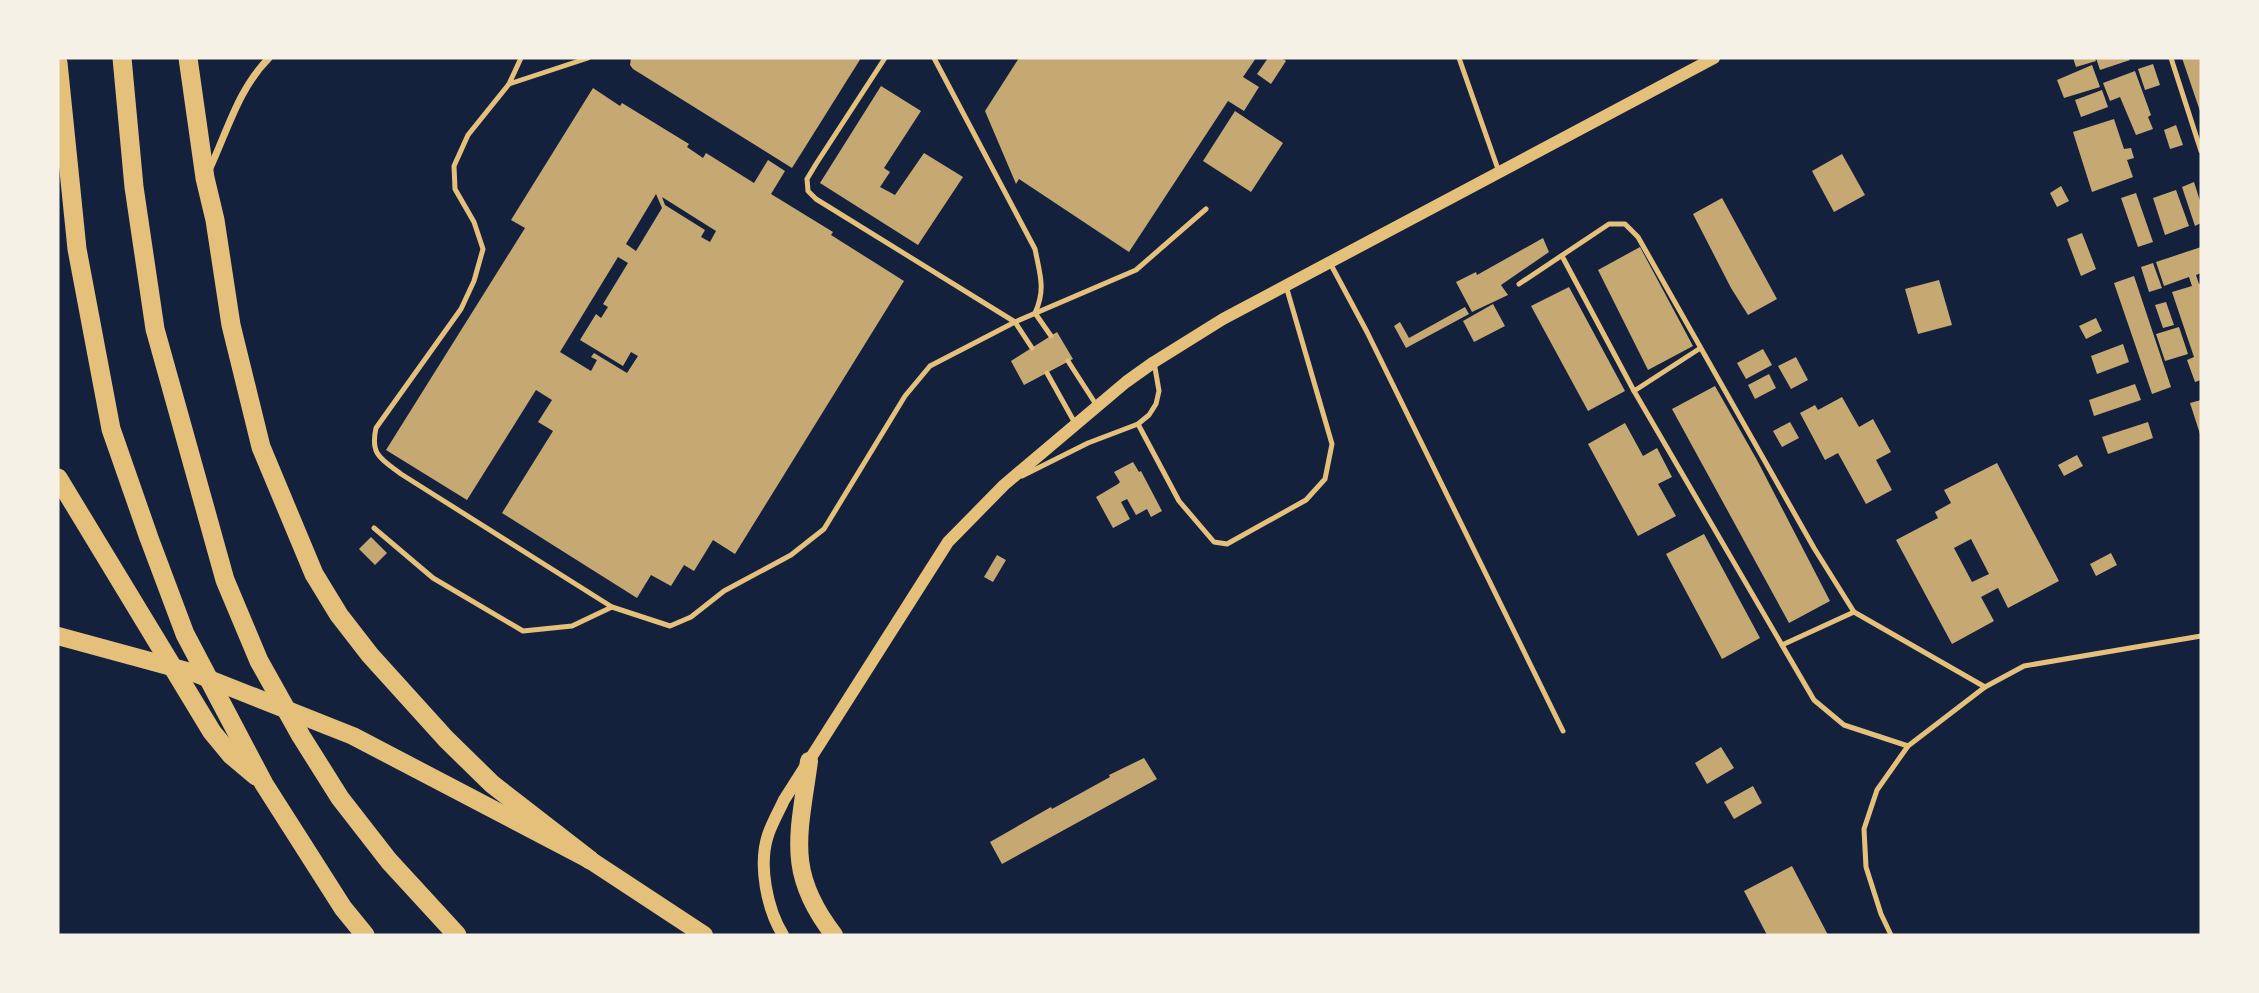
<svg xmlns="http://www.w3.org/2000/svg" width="2259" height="993" font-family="'Roboto Condensed',sans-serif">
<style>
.building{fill:#c6a872;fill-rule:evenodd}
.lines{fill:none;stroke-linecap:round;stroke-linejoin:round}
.service{stroke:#e5c07b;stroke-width:5}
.minor{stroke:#e5c07b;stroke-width:7}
.tertiary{stroke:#e5c07b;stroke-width:12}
.primary{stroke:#e5c07b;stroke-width:18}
.trunk{stroke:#e5c07b;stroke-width:19}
</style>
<rect width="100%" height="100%" fill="#14213d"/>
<g class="building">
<path d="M631,58H861L792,168L633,69L630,65Z"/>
<path d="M1019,58H1256L1243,77L1259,87L1244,111L1228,101L1129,252L1019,179L1016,184L985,111Z"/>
<path d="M1268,58H1282L1286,61L1271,84L1257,74Z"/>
<path d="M2073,58H2095L2096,61L2076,67Z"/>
<path d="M2096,58H2129L2130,60L2100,70Z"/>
<path d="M2182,58H2201V114Z"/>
<path d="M2153,64L2160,85L2145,90L2138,69Z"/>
<path d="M2092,65L2100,87L2064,98L2057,80Z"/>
<path d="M2135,71L2151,115L2148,117L2153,129L2136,135L2120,97L2110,101L2103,83Z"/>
<path d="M881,86L921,111L884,168L890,172L880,187L895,195L924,153L963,177L918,245L820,183Z"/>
<path d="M593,88L620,106L622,103L689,144L687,147L703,158L706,153L754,183L768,160L785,171L771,194L833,232L831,235L904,281L735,554L713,540L694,571L684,565L671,586L651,575L637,598L502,513L553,431L538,422L552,400L536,390L467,500L386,450L525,228L511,220ZM656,194L662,208L636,251L626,244ZM662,197L716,231L710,242L701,237L705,230L665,205ZM618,257L628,263L603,304L608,307L601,318L596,314L580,340L623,366L631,352L638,356L627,373L594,353L591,357L597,360L591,371L560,352Z"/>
<path d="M2102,90L2108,107L2081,117L2075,100Z"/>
<path d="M1235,111L1283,143L1251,192L1203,161Z"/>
<path d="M2114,119L2124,149L2131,148L2134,158L2127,160L2133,177L2092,192L2073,132Z"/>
<path d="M2176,125L2183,145L2170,149L2164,130Z"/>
<path d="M1842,154L1865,195L1834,212L1812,171Z"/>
<path d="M2194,182L2201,204V223L2195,226L2182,187Z"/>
<path d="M2061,186L2069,201L2057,207L2050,193Z"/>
<path d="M2176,190L2189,226L2165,235L2153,198Z"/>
<path d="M2136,193L2153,242L2138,247L2121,198Z"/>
<path d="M1722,198L1777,299L1748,315L1731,288L1693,214Z"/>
<path d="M2082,233L2096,269L2081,276L2067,239Z"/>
<path d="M1543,238L1549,252L1501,285L1508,295L1472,312L1456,282L1476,272L1477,275Z"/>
<path d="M1640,247L1693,346L1648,370L1598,270Z"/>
<path d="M2201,247V273L2196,275L2199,284L2201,283V380L2195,382L2187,360L2194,357L2172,292L2192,286L2189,277L2164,286L2156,262Z"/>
<path d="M2153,263L2162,288L2149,292L2141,267Z"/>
<path d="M2134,276L2171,387L2152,394L2114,283Z"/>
<path d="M1939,280L1952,325L1918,334L1905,289Z"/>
<path d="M1569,287L1625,391L1588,411L1531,306Z"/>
<path d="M2166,302L2174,325L2163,328L2155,305Z"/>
<path d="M1493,304L1505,326L1474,342L1463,321Z"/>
<path d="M1465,307L1469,314L1406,348L1394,326L1400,322L1409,338Z"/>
<path d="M2096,318L2102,331L2086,339L2079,326Z"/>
<path d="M2179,327L2188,354L2165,361L2156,334Z"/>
<path d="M1057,332L1073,359L1024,385L1011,361Z"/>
<path d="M2123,344L2129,362L2097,374L2091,356Z"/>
<path d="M1763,349L1772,365L1746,379L1737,363Z"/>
<path d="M1796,357L1808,380L1791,389L1778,366Z"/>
<path d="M1769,374L1776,388L1755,399L1748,385Z"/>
<path d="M2135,384L2141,400L2094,416L2089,400Z"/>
<path d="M1715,386L1757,460L1830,601L1789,623L1672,409Z"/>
<path d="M1842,397L1859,427L1873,419L1891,452L1876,460L1892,490L1866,504L1838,453L1825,460L1800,413L1815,405L1818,410Z"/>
<path d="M2201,400V437L2190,403Z"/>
<path d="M1790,422L1799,438L1782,447L1773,431Z"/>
<path d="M2148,422L2153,438L2108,454L2102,437Z"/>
<path d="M1625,423L1643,456L1657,448L1672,477L1658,484L1676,516L1638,536L1588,444Z"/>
<path d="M2077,455L2083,466L2064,476L2058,465Z"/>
<path d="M1133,462L1139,472L1141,471L1162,511L1151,517L1147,509L1136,515L1127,499L1121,502L1130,519L1113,528L1096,497L1118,484L1120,482L1114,472Z"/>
<path d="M1997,463L2059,581L2008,608L1998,588L1981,597L1994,621L1952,644L1896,540L1938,518L1935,512L1951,503L1944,490ZM1971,539L1989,574L1972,582L1954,548Z"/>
<path d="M1704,534L1760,638L1722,659L1666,554Z"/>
<path d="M371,537L387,553L375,565L359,549Z"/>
<path d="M2111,553L2117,565L2096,576L2090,564Z"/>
<path d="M997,555L1006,560L993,582L984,577Z"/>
<path d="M1721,747L1734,768L1707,784L1695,763Z"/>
<path d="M1144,758L1157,779L1002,864L990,842L1051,807L1052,809L1110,777L1109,775Z"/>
<path d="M1753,786L1762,803L1734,819L1724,802Z"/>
<path d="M1792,866L1828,935H1767L1744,891Z"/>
</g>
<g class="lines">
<g class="service">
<path d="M588,58L509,84L468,135L454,166L455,189L474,222L483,249L474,281L461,309L376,428C370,455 381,459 401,474L612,607L670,626L691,617L724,591L791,555L824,529L905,396L930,366L1015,322L1136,270L1206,209"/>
<path d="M885,58L816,164L807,179L808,191L816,199L1015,322L1032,348"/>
<path d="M934,58L1035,249C1040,275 1046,289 1035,313L1051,336"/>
<path d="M1459,58L1499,172"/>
<path d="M2171,58L2201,151"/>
<path d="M509,84L521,58"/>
<path d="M1562,256L1634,391L1814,700L1844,725L1908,746"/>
<path d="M1330,263L1367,332L1563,731"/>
<path d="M1519,284L1609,224H1625L1638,237L1814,548L1854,612L1985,687"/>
<path d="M1068,361L1097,406"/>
<path d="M1047,373L1076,425"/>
<path d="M1634,391L1699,349"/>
<path d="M1138,424L1179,501L1214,542L1227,544L1306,500L1325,479L1332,444L1286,286"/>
<path d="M1022,476L1088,443L1138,424L1149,415L1156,404L1159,391L1154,362"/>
<path d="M374,528L433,578L523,631L572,626L612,607"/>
<path d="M1782,645L1854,612"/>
<path d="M1891,935L1881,914L1866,867L1864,829L1877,790L1908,746L1985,687L2024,666L2201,636"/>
</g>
<path class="minor" d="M210,168C228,129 239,88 269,58"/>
<path class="tertiary" d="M783,935C767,909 758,865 768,835C772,823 779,811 784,800L948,542L1004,485L1126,382L1154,362L1223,319L1714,58"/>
<g class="primary">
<path d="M58,636L194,673L353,736L590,860L704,935"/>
<path d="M809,761C799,835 785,872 834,935"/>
</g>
<g class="trunk">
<path d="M122,58L134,187L155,329L225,580L259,661L301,736L340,798L389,861L457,935"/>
<path d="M188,58L205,178L215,220L231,325L261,447L314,574L339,615L370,655L446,739L492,784L590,860"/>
<path d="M58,63L77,249L111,429L149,538L185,634L264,784L343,908L365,935"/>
<path d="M58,478L212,732L231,755L256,776"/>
</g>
</g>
<rect width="2259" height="993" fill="none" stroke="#f6f1e7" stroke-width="119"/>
</svg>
